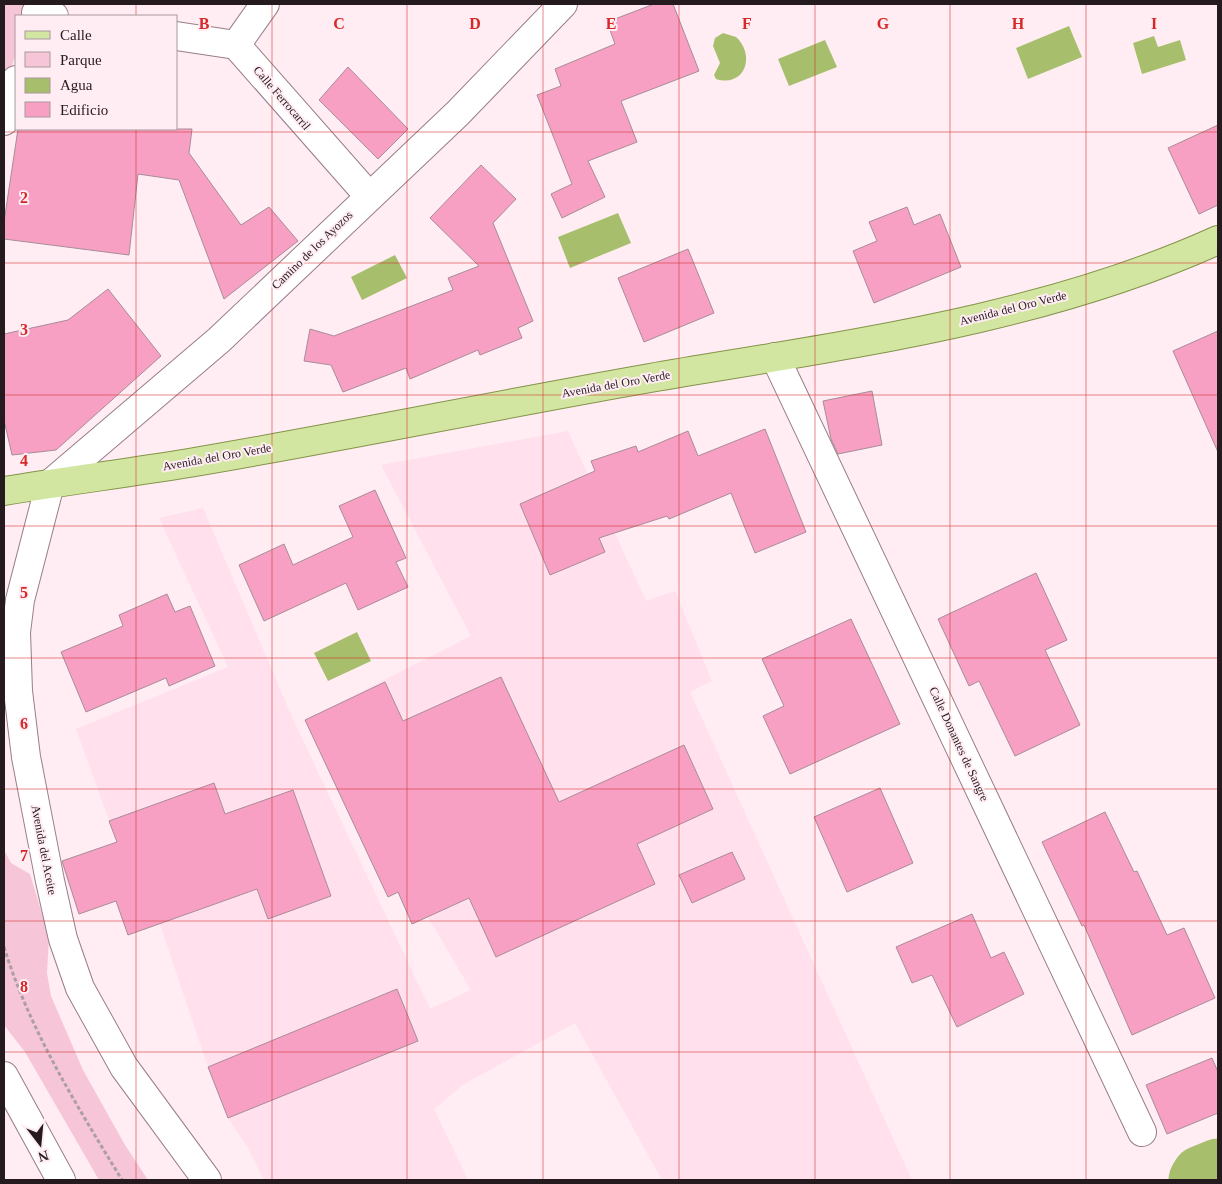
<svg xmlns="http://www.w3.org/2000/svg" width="1222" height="1184" font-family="Georgia,serif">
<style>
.built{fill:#ffe0ec}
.green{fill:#f6c6d8}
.water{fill:#a7bf6d}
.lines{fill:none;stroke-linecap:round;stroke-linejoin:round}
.river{stroke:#a7bf6d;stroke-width:59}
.building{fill:#f7a0c4;stroke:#a88c97}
.minor-casing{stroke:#987e88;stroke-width:30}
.major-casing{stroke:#83944a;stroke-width:30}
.path{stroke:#ad9ea3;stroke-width:3;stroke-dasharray:4 2.5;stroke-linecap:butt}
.minor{stroke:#fff;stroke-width:28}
.major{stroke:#d3e6a1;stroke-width:28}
.grid{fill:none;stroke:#d62828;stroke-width:1;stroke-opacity:0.55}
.labels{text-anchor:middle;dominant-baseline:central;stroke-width:4;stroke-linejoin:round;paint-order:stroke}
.street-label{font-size:12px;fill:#251a1e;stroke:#ffedf3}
.grid-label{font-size:16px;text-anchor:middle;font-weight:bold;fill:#d62828;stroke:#ffedf3;stroke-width:4;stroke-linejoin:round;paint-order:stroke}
</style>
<rect width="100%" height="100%" fill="#ffedf3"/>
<path class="built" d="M568,431L646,601L675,591L712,681L690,692L912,1180H662L575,1023L464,1084L434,1109L468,1180H264L248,1148L228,1118L208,1067L160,924L128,935L116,901L79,914L61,862L117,842L76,729L228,667L159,518L203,508L292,717L430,1009L471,990L428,917L412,924L398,893L388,897L305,720L471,636L381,465Z"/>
<g class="green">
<path d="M4,4H32L28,16H16V53L4,91Z"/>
<path d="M4,850L11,863L30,874L49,937L47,973L51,996L83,1070L125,1145L148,1180H99L25,1052L4,1025Z"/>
</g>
<g class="water">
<path d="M1069,26L1082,57L1028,79L1016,48Z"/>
<path d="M723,33L736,37C756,55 745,88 716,79L714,75L720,63L713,46L715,38Z"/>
<path d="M1154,36L1158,47L1180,40L1186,60L1142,74L1133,43Z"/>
<path d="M825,40L837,67L789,86L778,59Z"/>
<path d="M618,213L631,243L570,268L558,237Z"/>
<path d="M395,255L407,278L362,300L351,277Z"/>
<path d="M357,632L371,661L328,681L314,653Z"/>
</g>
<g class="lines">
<path class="river" d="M1198,1180L1201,1175L1218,1168"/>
</g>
<g class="building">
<path d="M654,4H673L699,71L621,101L637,142L588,161L605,197L562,218L551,194L572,184L537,95L561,86L555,69L615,44L607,22Z"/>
<path d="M348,67L408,129L378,159L319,100Z"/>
<path d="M1218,125V205L1199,214L1168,148Z"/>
<path d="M18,129H192L189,153L241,225L269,207L298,241L224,299L179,180L138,174L129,255L4,239V222Z"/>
<path d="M481,165L516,199L493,223L533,321L518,328L522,338L480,355L478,350L410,379L406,368L343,392L331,365L304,361L310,329L334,336L453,290L448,278L479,266L430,218Z"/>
<path d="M907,207L914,225L940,214L961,267L874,303L853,251L877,241L869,222Z"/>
<path d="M688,249L714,313L644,342L618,278Z"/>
<path d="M108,289L161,356L56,450L12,455L4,420V334L68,320Z"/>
<path d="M1218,331V452L1173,351Z"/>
<path d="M872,391L882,445L838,454L831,439L823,401Z"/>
<path d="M765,429L806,532L755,553L731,493L669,519L667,516L599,538L605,552L550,575L520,504L595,471L591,461L636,446L638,452L688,431L698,456Z"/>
<path d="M375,490L406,558L396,562L408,587L358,610L346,583L264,621L239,565L284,544L293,565L353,537L339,506Z"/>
<path d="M1036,573L1067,640L1045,650L1080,725L1015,756L979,681L969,686L938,619Z"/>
<path d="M167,594L175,612L190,606L215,666L169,686L166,678L86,712L61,652L123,626L119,615Z"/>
<path d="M851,619L900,724L790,774L763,716L784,706L762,659Z"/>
<path d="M501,677L559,802L684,745L713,809L637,844L655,884L496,957L469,898L412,924L398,892L388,897L305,720L385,682L403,721Z"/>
<path d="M214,783L225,814L293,790L331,896L268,919L257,889L128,935L116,901L79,914L62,861L117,842L109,821Z"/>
<path d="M880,788L913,863L847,892L814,817Z"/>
<path d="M1105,812L1134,872L1137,871L1167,935L1184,928L1215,998L1132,1035L1084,925L1082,926L1042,842Z"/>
<path d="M732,852L745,879L692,903L679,875Z"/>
<path d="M972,914L991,958L1004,952L1024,994L957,1027L932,975L912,983L896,947Z"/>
<path d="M397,989L418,1041L228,1118L208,1067Z"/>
<path d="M1212,1058L1218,1072V1113L1167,1134L1146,1085Z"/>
</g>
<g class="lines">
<defs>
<g id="minor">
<path d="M36,13L54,16"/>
<path d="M176,36L236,45L369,196"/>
<path d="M236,45L265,4"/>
<path d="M4,121L16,80"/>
<path d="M775,357L1142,1132"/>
<path d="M4,1076L61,1180"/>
<path d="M207,1180L124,1067L80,988L63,939L50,881L26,757L18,691L16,632L20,600L50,484L219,340L458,113L563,4"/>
</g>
<path id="major" d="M4,491C65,481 127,473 189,463C343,437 496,405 650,378C842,345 1039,321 1218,240"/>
</defs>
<use href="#minor" class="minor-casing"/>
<use href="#major" class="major-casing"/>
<path class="path" d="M4,947C30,1031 77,1106 122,1180"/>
<use href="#minor" class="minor"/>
<use href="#major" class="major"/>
</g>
<path class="grid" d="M136,4V16M272,4V1180M407,4V1180M543,4V1180M679,4V1180M815,4V1180M950,4V1180M1086,4V1180M136,129V1180M4,132H1218M4,263H1218M4,395H1218M4,526H1218M4,658H1218M4,789H1218M4,921H1218M4,1052H1218"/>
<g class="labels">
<g class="street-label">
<text transform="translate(282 98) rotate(49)">Calle Ferrocarril</text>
<text transform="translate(312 250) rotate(-44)">Camino de los Ayozos</text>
<text transform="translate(1013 308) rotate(-14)">Avenida del Oro Verde</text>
<text transform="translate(616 384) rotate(-10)">Avenida del Oro Verde</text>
<text transform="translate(217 457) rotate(-10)">Avenida del Oro Verde</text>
<text transform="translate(959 744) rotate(65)">Calle Donantes de Sangre</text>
<text transform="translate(44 850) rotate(79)">Avenida del Aceite</text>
</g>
</g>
<g class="grid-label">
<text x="204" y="29">B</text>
<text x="339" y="29">C</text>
<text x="475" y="29">D</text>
<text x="611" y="29">E</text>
<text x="747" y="29">F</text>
<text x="883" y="29">G</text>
<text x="1018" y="29">H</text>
<text x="1154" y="29">I</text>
<text x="24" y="203">2</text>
<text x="24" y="335">3</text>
<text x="24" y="466">4</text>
<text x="24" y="598">5</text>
<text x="24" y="729">6</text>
<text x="24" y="861">7</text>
<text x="24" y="992">8</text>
</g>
<rect width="1222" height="1184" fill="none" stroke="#251a1e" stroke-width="10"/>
<rect x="15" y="15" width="162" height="115" fill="#ffedf3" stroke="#a8999e"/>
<rect x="25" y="31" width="25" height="8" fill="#d3e6a1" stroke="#a8999e"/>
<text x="60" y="40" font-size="15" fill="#251a1e">Calle</text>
<rect x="25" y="52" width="25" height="15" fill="#f6c6d8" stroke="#a8999e"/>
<text x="60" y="65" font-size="15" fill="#251a1e">Parque</text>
<rect x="25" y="78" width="25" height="15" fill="#a7bf6d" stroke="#a8999e"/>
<text x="60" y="90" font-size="15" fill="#251a1e">Agua</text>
<rect x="25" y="102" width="25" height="15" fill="#f7a0c4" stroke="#a8999e"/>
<text x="60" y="115" font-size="15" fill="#251a1e">Edificio</text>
<g transform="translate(40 1144) rotate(164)" stroke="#ffedf3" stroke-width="4" paint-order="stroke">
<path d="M0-4L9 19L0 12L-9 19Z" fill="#251a1e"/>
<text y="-8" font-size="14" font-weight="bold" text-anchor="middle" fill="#251a1e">N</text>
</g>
</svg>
